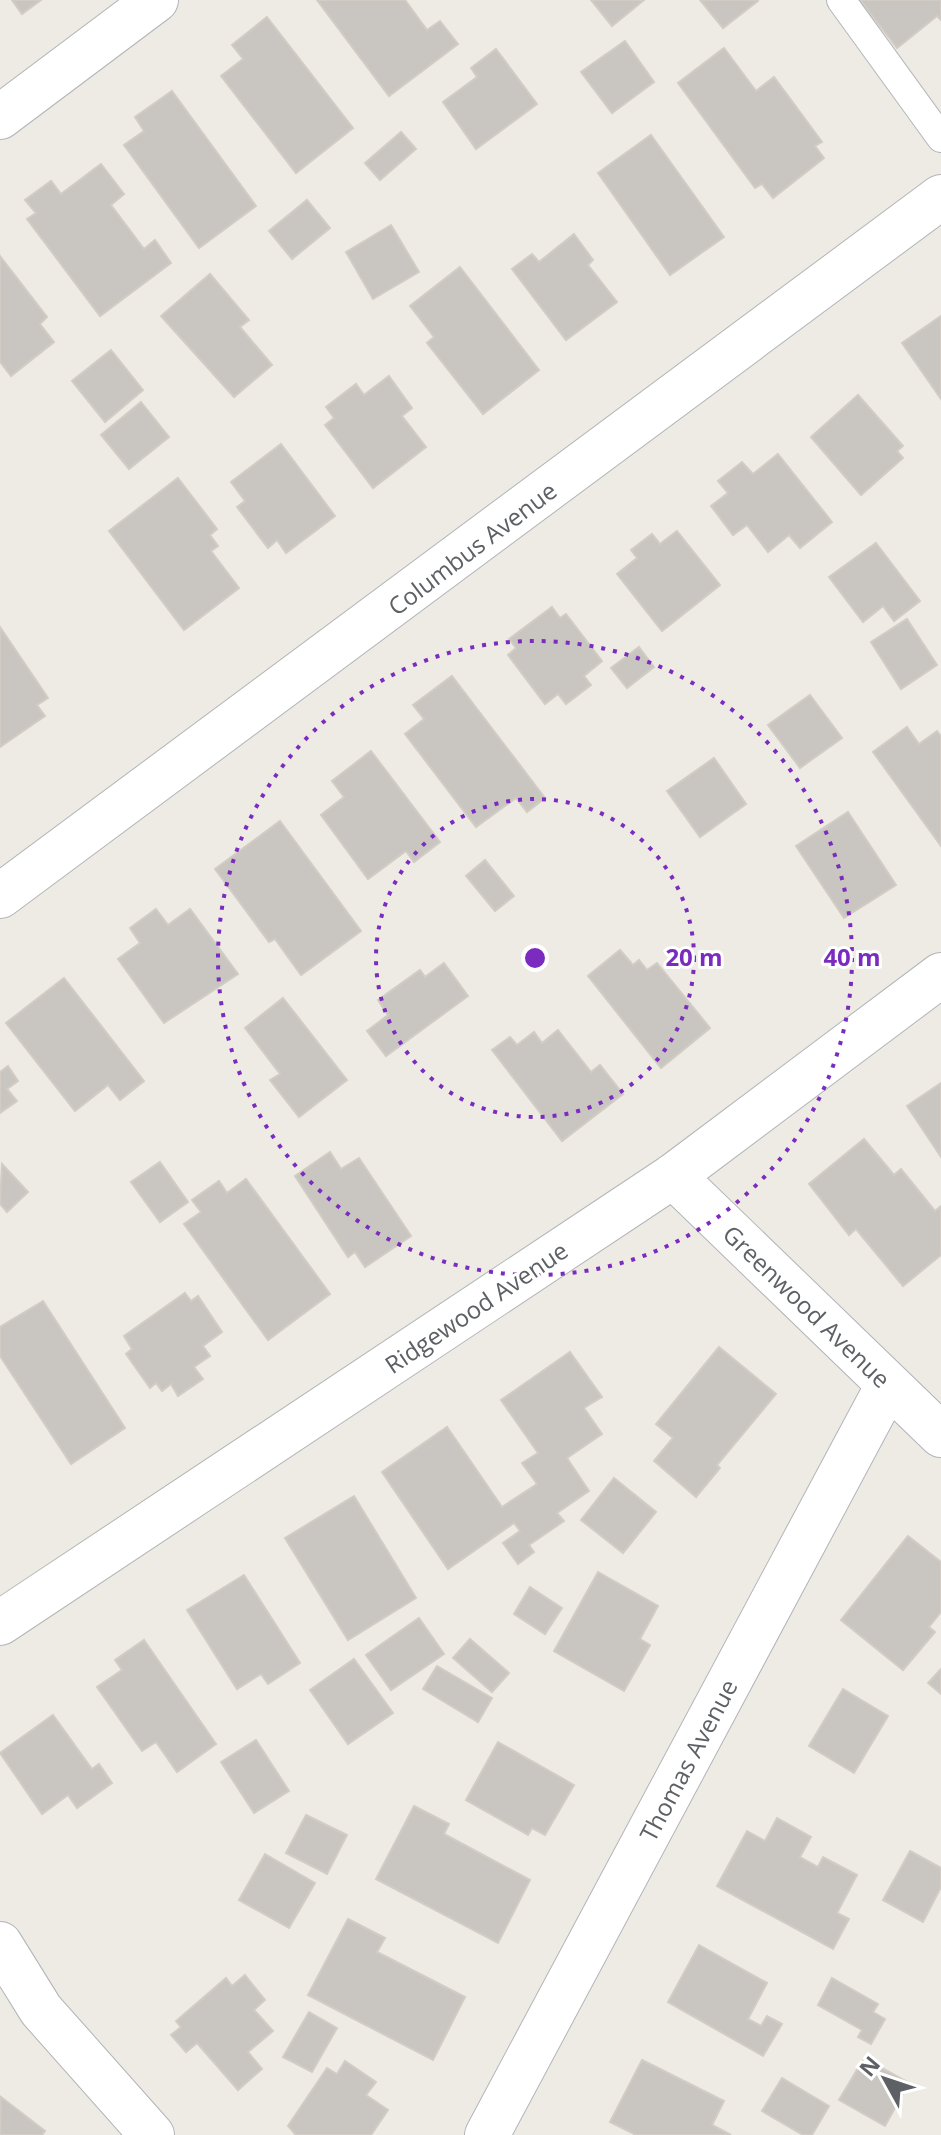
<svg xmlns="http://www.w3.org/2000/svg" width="941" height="2135" font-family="'Open Sans',sans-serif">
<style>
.building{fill:#c9c6c2;stroke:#d2ccc4;stroke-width:2}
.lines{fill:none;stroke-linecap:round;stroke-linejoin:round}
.lane-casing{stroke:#b2b5b8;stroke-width:30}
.street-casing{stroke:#b2b5b8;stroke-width:46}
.secondary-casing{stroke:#b1b4b8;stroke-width:46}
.lane{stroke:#fff;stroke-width:28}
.street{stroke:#fff;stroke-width:44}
.secondary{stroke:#fff;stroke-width:44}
.ring{fill:none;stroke:#7b2cbf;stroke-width:4;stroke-dasharray:4 8}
.labels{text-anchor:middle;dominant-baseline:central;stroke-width:6;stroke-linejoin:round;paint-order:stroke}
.street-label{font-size:24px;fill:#5d6064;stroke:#fff}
.centre{fill:#7b2cbf;stroke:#fff;stroke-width:4}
.ring-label{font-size:24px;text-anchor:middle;font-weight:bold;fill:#7b2cbf;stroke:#fff;stroke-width:6;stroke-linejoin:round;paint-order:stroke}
</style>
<rect width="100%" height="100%" fill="#eeebe5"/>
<g class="building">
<path d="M12,0H41L22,14Z"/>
<path d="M317,0H405L427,30L440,21L458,44L389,96Z"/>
<path d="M591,0H644L612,26Z"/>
<path d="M700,0H757L758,1L723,28Z"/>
<path d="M860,0H941V20L937,16L897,48Z"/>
<path d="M267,17L353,128L296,173L221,76L243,59L232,45Z"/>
<path d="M625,41L654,82L612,113L581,72Z"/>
<path d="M724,48L756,91L774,77L822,142L815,146L824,158L773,198L762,184L755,188L678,83Z"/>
<path d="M496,49L537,104L476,149L443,102L477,77L471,68Z"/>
<path d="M172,91L256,206L199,248L124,145L144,131L135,117Z"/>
<path d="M401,132L416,149L380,180L365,163Z"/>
<path d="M651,135L724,237L670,275L598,173Z"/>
<path d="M101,164L124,194L111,205L144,249L155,240L171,263L100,316L27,219L36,213L25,200L51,181L61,194Z"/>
<path d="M307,200L330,228L292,259L269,231Z"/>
<path d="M391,225L419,272L373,299L346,252Z"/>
<path d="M574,234L593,260L588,265L617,302L566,340L512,269L532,254L539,262Z"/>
<path d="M0,256L47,317L40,324L54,342L11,376L0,362Z"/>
<path d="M460,267L539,370L483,414L427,343L434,337L410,306Z"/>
<path d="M210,274L249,320L240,327L272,365L234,397L161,316Z"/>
<path d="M941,316V399L902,343Z"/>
<path d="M111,350L143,390L105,422L72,381Z"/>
<path d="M389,376L412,408L402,416L426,447L373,488L325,425L334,418L326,407L356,384L364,395Z"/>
<path d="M858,395L903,446L897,451L903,458L861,495L811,437Z"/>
<path d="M141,402L169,437L129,469L101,435Z"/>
<path d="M281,444L335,516L286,553L277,540L268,548L237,507L245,501L231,482Z"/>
<path d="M778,454L832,522L800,548L789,535L768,552L747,525L733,535L711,506L728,493L718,481L742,462L753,474Z"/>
<path d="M178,478L217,529L210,535L218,546L211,551L239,588L184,630L109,531Z"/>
<path d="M677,531L720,585L662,631L617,574L637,558L631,550L652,534L660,544Z"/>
<path d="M876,543L920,601L894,621L883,606L863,622L829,577Z"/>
<path d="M552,607L560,618L566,614L602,661L584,676L591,685L566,704L558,694L545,704L508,655L516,648L509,639Z"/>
<path d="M907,619L937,665L901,689L871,642Z"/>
<path d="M0,627L48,698L37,705L45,716L0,747Z"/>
<path d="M639,647L654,667L627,688L611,668Z"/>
<path d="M452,676L545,798L527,812L516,798L476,827L405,734L424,719L413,705Z"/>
<path d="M810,695L842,738L800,768L768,725Z"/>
<path d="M907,727L919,744L937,731L941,736V846L873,752Z"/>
<path d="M371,751L440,842L414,862L406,851L368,879L321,815L344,797L332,781Z"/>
<path d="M714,758L746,804L700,837L667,791Z"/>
<path d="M848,812L896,885L844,918L796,846Z"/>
<path d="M280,821L361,931L301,975L275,939L269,942L215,869Z"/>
<path d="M485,860L514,896L495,911L466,876Z"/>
<path d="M156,909L168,925L190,909L238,974L164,1023L118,959L140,943L130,928Z"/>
<path d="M620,950L633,965L639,960L647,970L657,963L710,1028L661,1068L588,976Z"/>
<path d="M444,963L468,996L386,1056L367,1031L388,1015L378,1000L420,970L425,977Z"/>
<path d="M64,978L144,1081L120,1100L108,1085L75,1111L6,1023Z"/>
<path d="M283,998L347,1080L299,1117L270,1080L280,1074L245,1028Z"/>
<path d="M558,1030L591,1072L600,1065L623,1094L562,1141L492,1050L510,1037L517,1045L534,1032L542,1043Z"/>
<path d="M8,1066L18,1081L7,1089L17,1101L0,1113V1072Z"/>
<path d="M941,1083V1157L907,1106Z"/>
<path d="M864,1139L894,1175L901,1169L935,1211L941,1206V1255L903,1286L856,1229L849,1235L809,1184Z"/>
<path d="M330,1152L341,1169L359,1158L411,1236L365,1267L355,1252L348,1257L295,1176Z"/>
<path d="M160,1162L188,1202L160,1222L131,1182Z"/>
<path d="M2,1164L28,1192L7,1212L0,1204Z"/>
<path d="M246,1179L330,1294L268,1340L184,1224L201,1212L192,1200L219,1181L227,1193Z"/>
<path d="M185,1293L191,1301L198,1296L222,1332L203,1346L210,1356L194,1367L203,1379L178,1396L171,1384L162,1391L156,1383L150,1388L126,1354L132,1349L124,1336Z"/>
<path d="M43,1301L125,1428L71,1464L0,1356V1327Z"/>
<path d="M719,1347L776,1394L717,1465L720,1468L696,1497L654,1461L673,1438L656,1424Z"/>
<path d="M570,1352L602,1397L584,1408L602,1434L567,1458L589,1491L557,1513L564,1521L529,1545L534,1552L518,1564L503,1543L520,1531L514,1523L448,1569L382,1472L447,1427L502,1507L537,1484L522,1463L538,1453L501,1400Z"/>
<path d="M614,1478L656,1512L623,1553L581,1520Z"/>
<path d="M354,1496L416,1598L348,1640L285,1538Z"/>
<path d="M908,1536L941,1562V1612L929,1627L935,1632L903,1670L841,1620Z"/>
<path d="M598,1572L658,1606L640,1639L650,1645L624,1691L554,1651Z"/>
<path d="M244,1575L300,1663L268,1684L261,1674L237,1689L187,1610Z"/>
<path d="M530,1587L562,1608L545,1634L514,1614Z"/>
<path d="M419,1618L444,1654L391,1690L366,1655Z"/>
<path d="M470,1639L509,1673L492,1692L453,1658Z"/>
<path d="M144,1640L216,1744L177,1772L156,1742L142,1751L97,1687L122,1670L115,1660Z"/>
<path d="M354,1659L393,1713L348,1744L310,1690Z"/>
<path d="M437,1666L492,1698L478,1722L423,1689Z"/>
<path d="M941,1669V1694L928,1683Z"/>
<path d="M843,1689L888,1716L854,1773L809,1746Z"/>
<path d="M53,1715L92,1769L99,1764L112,1783L77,1808L68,1795L42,1814L0,1753Z"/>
<path d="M256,1740L289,1791L254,1813L221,1762Z"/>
<path d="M498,1742L574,1785L545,1835L532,1828L528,1835L466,1800Z"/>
<path d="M414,1806L449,1824L444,1834L530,1880L498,1943L376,1879Z"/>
<path d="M306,1815L347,1835L327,1874L286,1853Z"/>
<path d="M777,1818L811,1837L800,1857L818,1867L823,1857L857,1875L837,1913L849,1919L833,1949L717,1886L747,1831L765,1841Z"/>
<path d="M910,1851L941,1868V1887L923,1922L883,1900Z"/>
<path d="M265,1854L315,1883L289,1928L239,1900Z"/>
<path d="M348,1919L385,1938L377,1952L465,1997L433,2060L308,1995Z"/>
<path d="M699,1945L767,1983L748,2019L761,2026L767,2016L782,2024L763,2056L668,2002Z"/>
<path d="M245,1975L265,2000L254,2010L273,2031L248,2052L262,2069L238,2090L197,2043L186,2052L171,2035L181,2027L176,2021L226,1978L232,1986Z"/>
<path d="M832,1978L878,2004L873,2012L885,2019L871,2044L858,2037L862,2030L818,2005Z"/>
<path d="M309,2012L337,2028L312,2072L283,2057Z"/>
<path d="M864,2058L909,2083L885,2126L839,2100Z"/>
<path d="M642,2060L724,2101L712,2125L731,2135H636L610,2122Z"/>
<path d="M345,2061L376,2082L366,2095L388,2110L371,2135H296L288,2126L327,2068L337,2074Z"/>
<path d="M782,2078L829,2106L812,2135H803L762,2111Z"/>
<path d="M1,2097L45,2131L42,2135H0Z"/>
</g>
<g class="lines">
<defs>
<path id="lane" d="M841,0L941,138"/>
<g id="street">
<path d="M0,117L156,0"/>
<path d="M0,896L941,197"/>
<path d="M673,1176L941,1435"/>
<path d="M0,1623L673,1176L941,975"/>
<path d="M487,2135L888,1385"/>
</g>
<path id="secondary" d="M0,1944L41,2010L152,2135"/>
</defs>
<use href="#lane" class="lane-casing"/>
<use href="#street" class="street-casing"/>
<use href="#secondary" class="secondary-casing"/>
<use href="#lane" class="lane"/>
<use href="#street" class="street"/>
<use href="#secondary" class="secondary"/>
</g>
<g class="ring">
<circle cx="535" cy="958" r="159"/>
<circle cx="535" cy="958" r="317"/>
</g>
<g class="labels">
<g class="street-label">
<text transform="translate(472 548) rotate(-37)">Columbus Avenue</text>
<text transform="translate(807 1306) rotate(44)">Greenwood Avenue</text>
<text transform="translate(476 1307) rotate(-34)">Ridgewood Avenue</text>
<text transform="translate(688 1760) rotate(-62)">Thomas Avenue</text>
</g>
</g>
<circle cx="535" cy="958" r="12" class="centre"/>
<g class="ring-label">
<text x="694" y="966">20 m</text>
<text x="852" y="966">40 m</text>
</g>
<g transform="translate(885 2079) rotate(310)" stroke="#ffffff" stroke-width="6" paint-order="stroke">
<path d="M0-6L14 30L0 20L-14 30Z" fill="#5d6064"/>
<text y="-12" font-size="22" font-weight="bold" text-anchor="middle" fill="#5d6064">N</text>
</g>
</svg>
